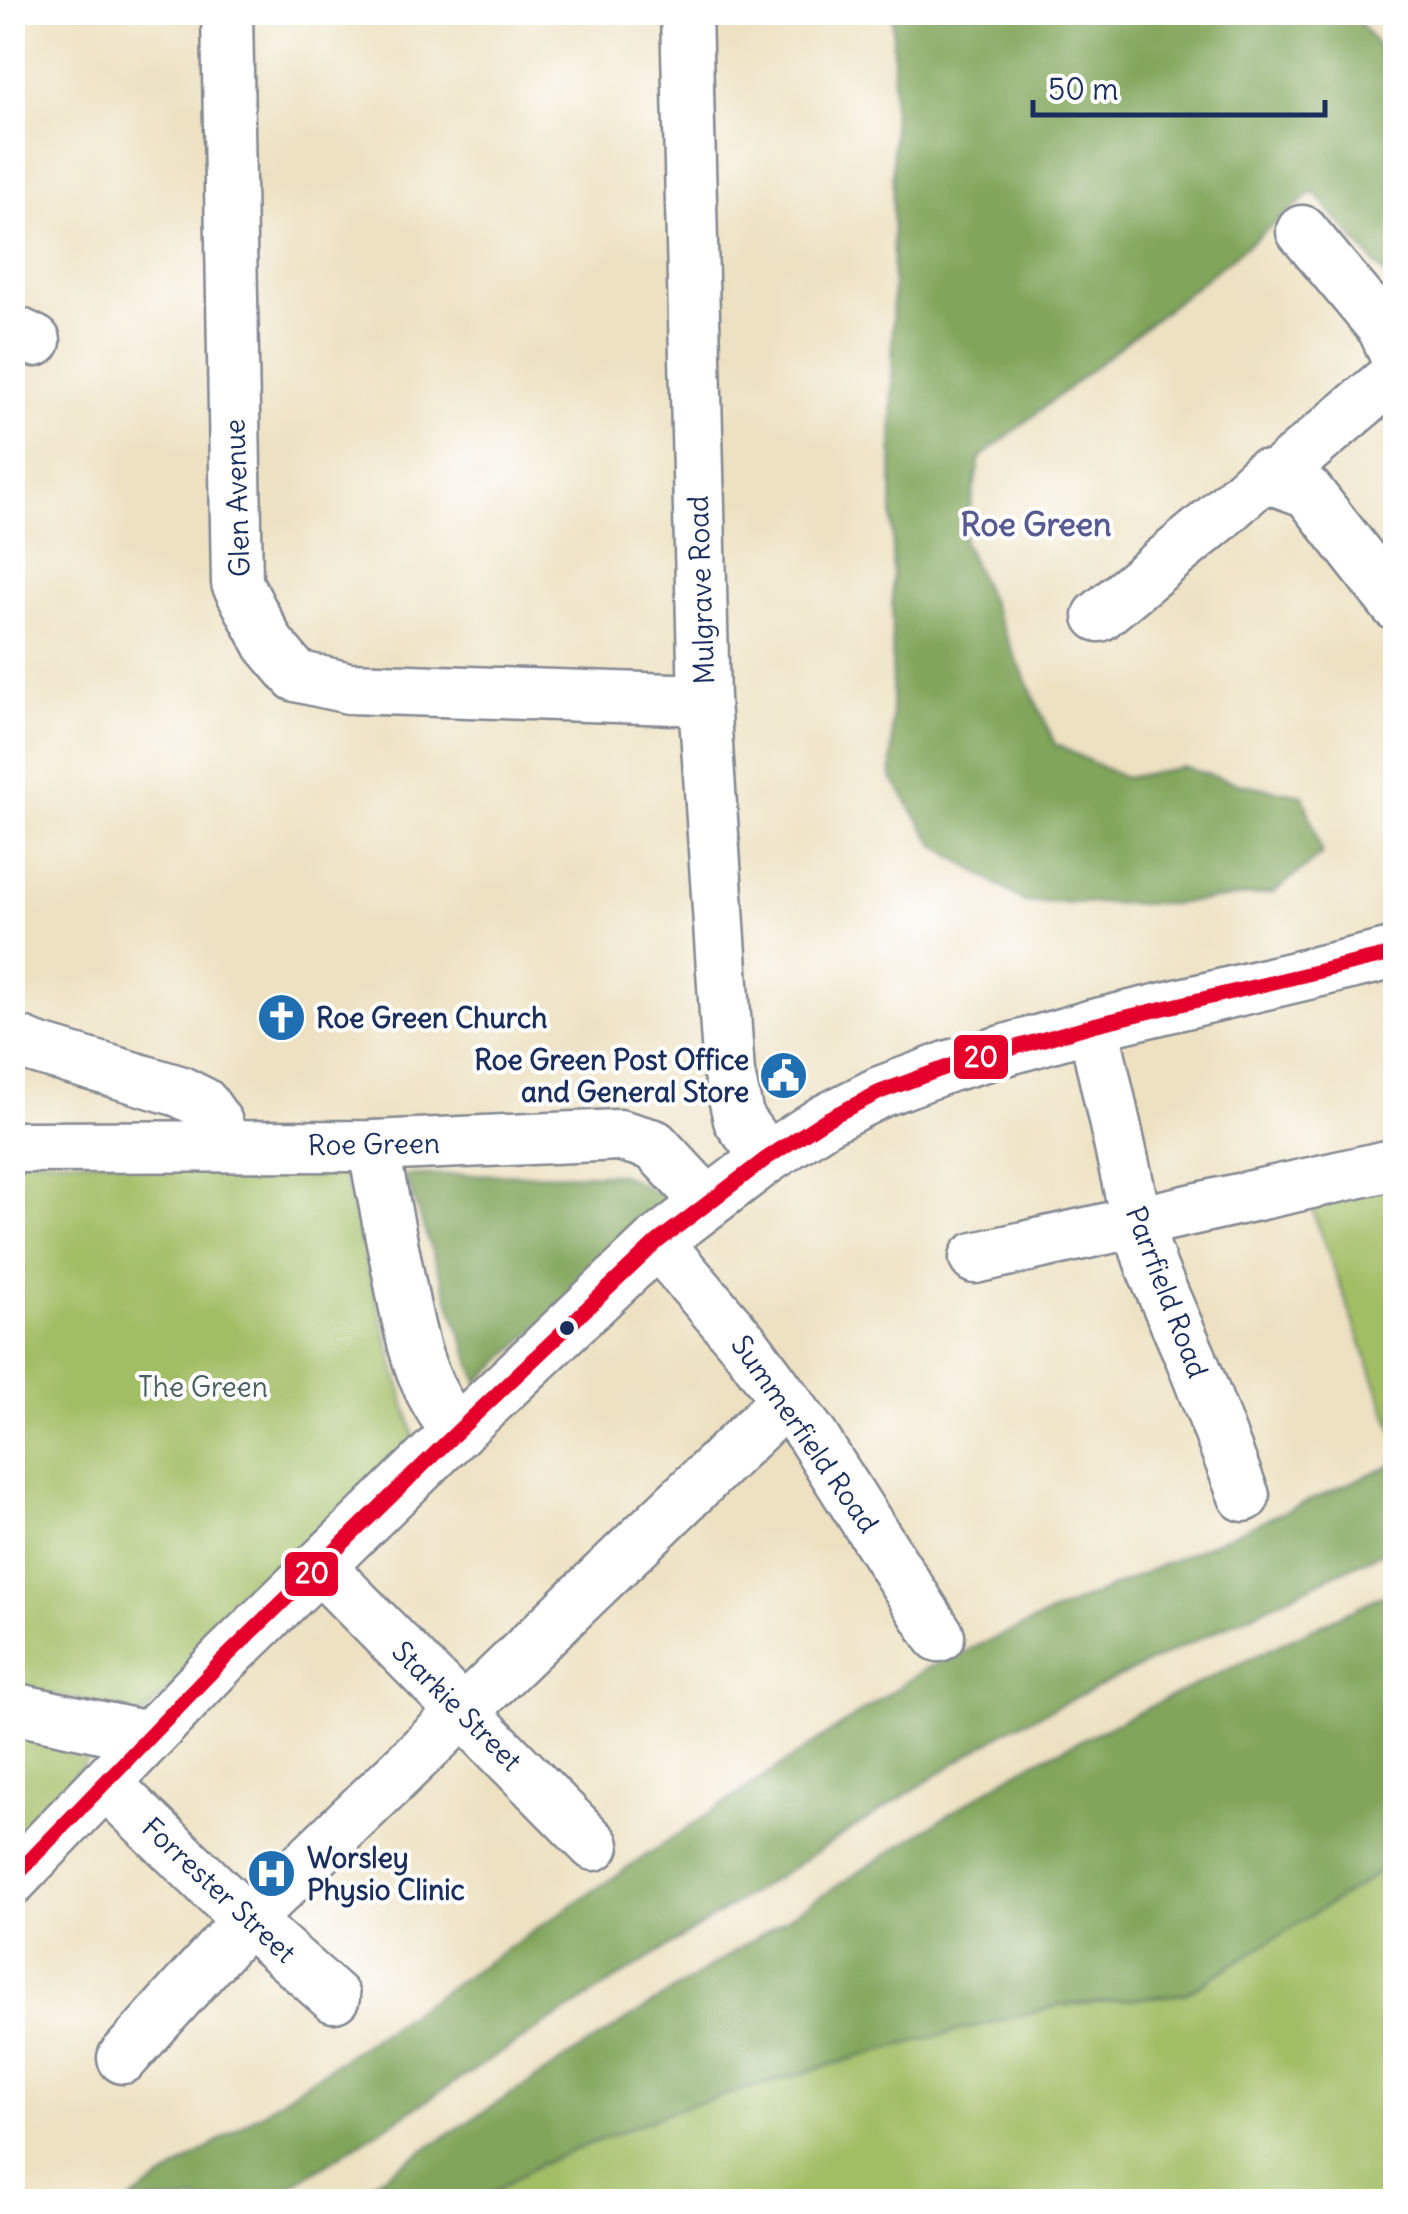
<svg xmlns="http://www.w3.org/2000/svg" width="1408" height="2214" font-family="Delius,sans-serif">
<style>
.green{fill:#a2be65;stroke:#5e7662;stroke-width:2.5}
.forest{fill:#81a55a;stroke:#4e6a5c;stroke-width:2.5}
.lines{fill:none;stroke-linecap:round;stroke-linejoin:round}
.minor-casing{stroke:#848890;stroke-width:55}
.minor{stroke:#fff;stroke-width:50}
.bus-1-casing{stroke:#fff;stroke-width:22}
.bus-1{stroke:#e4002b;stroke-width:15}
.bus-dot{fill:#1b2f5e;stroke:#fff;stroke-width:4}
.labels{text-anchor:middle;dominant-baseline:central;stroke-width:8;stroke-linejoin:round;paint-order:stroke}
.street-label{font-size:28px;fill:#1b2f5e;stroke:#fff}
.poi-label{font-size:28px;font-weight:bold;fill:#1b2f5e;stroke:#fff;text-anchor:start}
.park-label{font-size:28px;fill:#4a6160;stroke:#fff}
.quarter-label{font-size:32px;font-weight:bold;fill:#585b92;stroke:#fff}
.line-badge{stroke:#fff;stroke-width:4}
.badge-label{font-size:28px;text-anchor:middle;font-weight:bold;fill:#fff}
</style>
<rect width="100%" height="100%" fill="#fff"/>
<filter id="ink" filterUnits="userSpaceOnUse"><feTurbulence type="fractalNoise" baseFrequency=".01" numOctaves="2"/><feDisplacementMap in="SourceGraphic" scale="20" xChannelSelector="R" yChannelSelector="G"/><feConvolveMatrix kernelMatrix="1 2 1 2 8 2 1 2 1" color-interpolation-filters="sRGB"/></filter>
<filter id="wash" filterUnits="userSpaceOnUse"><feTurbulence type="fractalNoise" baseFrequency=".0048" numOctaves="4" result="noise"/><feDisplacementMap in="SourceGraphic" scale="40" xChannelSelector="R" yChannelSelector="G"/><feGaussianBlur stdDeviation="2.25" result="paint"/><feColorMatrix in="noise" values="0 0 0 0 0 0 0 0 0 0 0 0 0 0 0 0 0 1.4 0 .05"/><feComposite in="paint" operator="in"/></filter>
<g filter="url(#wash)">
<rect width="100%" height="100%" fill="#ede1c1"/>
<g class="green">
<path d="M13,1158L341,1168L415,1441L144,1715L13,1685Z"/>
<path d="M1395,1174V1435L1308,1198Z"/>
<path d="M13,1734L93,1752L13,1849Z"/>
<path d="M1395,1859V2201L479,2202L539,2164L677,2109L897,2046L1059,2006L1185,1994L1360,1885Z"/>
</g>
<g class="forest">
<path d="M893,13H1352L1395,68V287L1314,192L980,458L963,541L1055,744L1125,778L1183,767L1237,783L1303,795L1322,854L1273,893L1170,904L1025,902L935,845L892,778Z"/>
<path d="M622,1174L675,1202L478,1382L405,1175Z"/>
<path d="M1395,1463V1546L1009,1729L269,2201H129L927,1668Z"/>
<path d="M1395,1589V1859L1360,1885L1185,1994L1059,2006L897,2046L677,2109L539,2164L479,2201H344L1020,1769Z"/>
</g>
</g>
<g filter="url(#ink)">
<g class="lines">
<defs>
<g id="minor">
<path d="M227,12L237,583L269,644L296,676L349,688L704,700"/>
<path d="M686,12L704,700L729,1074L739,1120L767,1158"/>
<path d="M1302,231L1383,328L1396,357"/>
<path d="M12,330L35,341"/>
<path d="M1272,479L1396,374"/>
<path d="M1099,616L1216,519L1263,476L1308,492L1396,605"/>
<path d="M1093,1025L1137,1224L1153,1271L1191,1358L1244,1496"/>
<path d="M12,1039L34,1048L179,1091L203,1103L217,1123L225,1146"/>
<path d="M373,1146C381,1186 389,1226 397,1267C408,1325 417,1386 458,1431"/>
<path d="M12,1147L373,1146L619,1135L654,1145L708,1203"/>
<path d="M657,1242L745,1345L812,1436L939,1636"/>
<path d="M975,1258L1396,1164"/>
<path d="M320,1567L594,1845"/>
<path d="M12,1708L148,1737"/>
<path d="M105,1783L247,1920L334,1997"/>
<path d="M12,1880L224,1659L458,1431L657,1242L767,1158L825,1120L880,1092L950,1066L1093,1025L1396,953"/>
<path d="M123,2058L247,1920L786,1400"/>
</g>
</defs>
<use href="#minor" class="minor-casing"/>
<use href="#minor" class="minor"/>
<defs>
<path id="bus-1" d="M12,1879L224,1659L458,1431L657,1242L767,1158L825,1120L880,1092L950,1066L1093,1025L1396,953"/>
</defs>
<use href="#bus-1" class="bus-1-casing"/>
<use href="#bus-1" class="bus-1"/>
</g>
</g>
<defs>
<symbol id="church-disc" viewBox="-11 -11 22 22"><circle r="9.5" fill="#1f6fb2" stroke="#fff"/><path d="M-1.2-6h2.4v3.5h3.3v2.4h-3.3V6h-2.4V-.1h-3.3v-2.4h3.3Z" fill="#fff"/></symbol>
<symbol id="civic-disc" viewBox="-11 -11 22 22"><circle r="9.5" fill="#1f6fb2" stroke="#fff"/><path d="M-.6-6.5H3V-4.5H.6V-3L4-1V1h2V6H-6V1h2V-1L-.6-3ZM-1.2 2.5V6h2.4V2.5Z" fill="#fff"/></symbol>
<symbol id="hospital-disc" viewBox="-11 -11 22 22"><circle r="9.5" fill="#1f6fb2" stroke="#fff"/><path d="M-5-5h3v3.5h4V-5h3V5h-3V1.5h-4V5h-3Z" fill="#fff"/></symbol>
</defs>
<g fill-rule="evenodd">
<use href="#church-disc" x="254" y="990" width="55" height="55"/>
<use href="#civic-disc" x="756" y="1048" width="55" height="55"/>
<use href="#hospital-disc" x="244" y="1846" width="55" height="55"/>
</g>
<circle class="bus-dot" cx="567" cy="1328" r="9"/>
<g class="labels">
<g class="street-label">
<text transform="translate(237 498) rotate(-92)">Glen Avenue</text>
<text transform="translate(701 590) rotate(-92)">Mulgrave Road</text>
<text transform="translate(374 1144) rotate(-1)">Roe Green</text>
<text transform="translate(1167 1292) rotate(69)">Parrfield Road</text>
<text transform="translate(805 1434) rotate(55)">Summerfield Road</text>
<text transform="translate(457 1706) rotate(45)">Starkie Street</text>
<text transform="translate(219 1890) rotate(43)">Forrester Street</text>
</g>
<g class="poi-label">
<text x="316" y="1018">Roe Green Church</text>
<text x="749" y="1060" text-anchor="end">Roe Green Post Office<tspan x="749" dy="32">and General Store</tspan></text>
<text x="307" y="1858">Worsley<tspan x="307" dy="32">Physio Clinic</tspan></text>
</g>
<g class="park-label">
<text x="203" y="1387">The Green</text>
</g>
<g class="quarter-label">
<text x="1036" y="524">Roe Green</text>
</g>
</g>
<g class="line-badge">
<rect x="952" y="1033" width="58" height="48" rx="10" fill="#e4002b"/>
<rect x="283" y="1550" width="57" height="48" rx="10" fill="#e4002b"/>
</g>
<g class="badge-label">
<text x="981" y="1067">20</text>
<text x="312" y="1583">20</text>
</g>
<rect width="1408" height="2214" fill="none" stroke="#fff" stroke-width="50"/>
<path d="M1033 100v15h292v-15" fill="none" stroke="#1b2f5e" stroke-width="5"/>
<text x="1048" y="100" font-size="30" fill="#1b2f5e" stroke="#ffffff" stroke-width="8" paint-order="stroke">50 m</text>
</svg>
